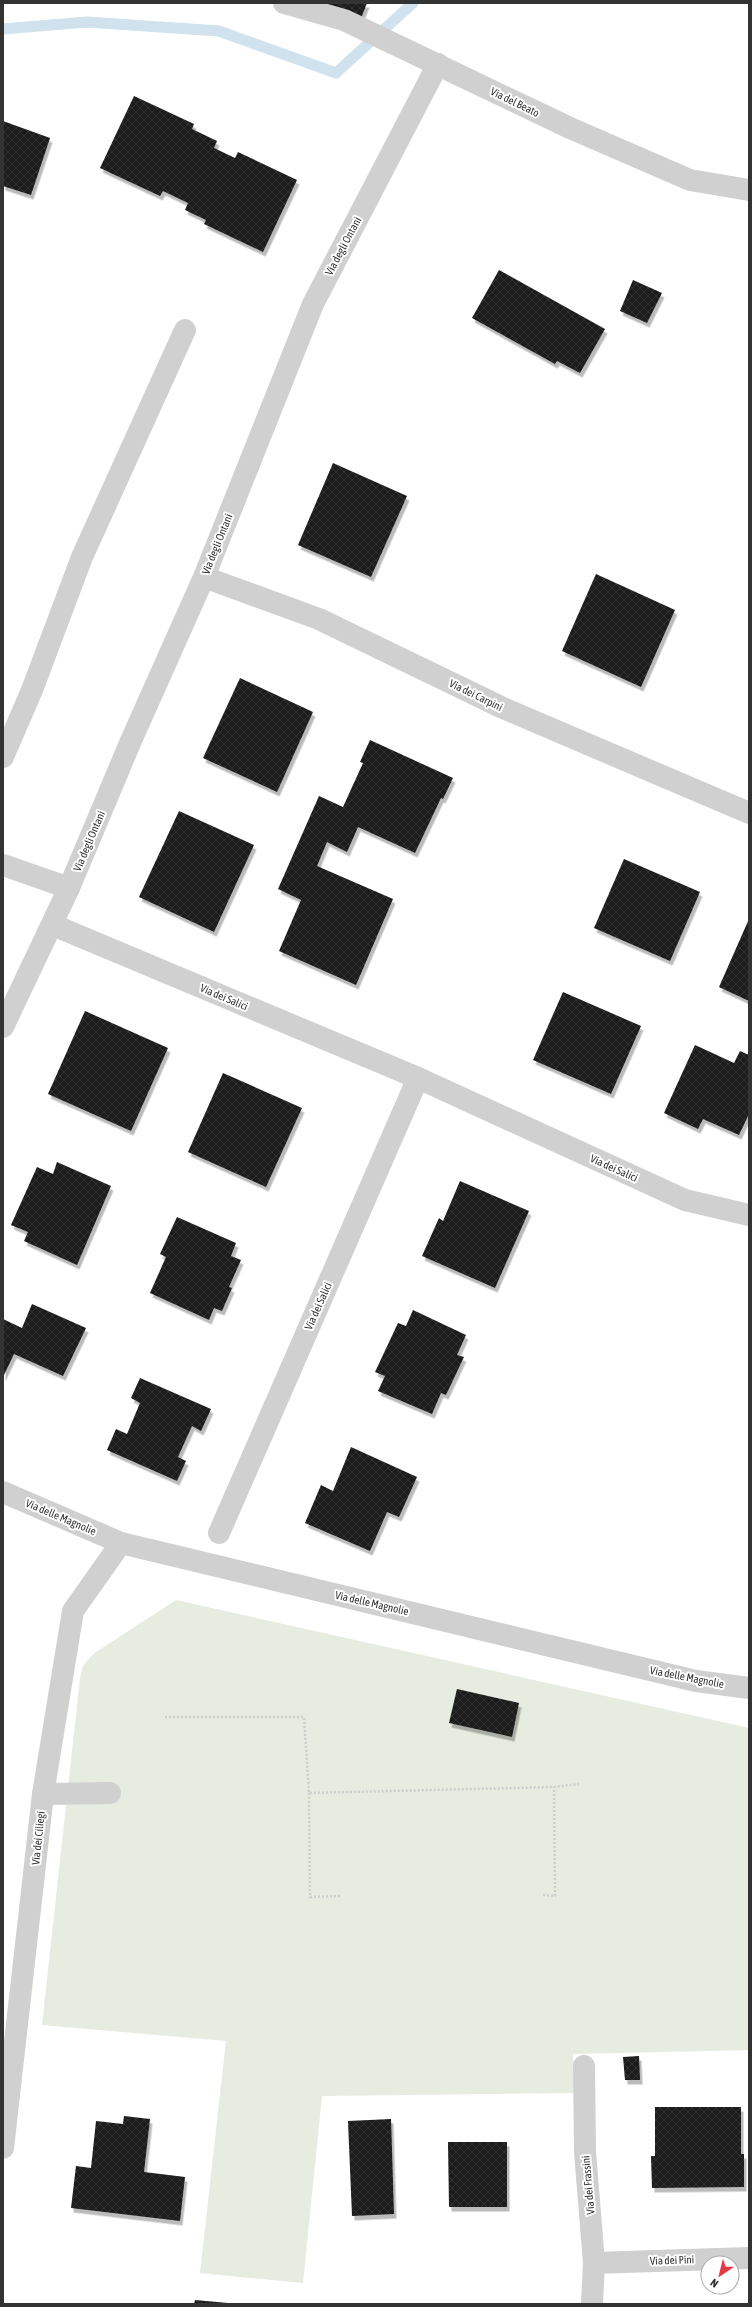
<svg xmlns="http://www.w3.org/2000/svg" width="752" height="2307" font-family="'Asap Condensed',sans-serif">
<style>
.green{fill:#e6ecdf}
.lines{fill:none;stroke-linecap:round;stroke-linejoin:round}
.stream{stroke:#cfe2ee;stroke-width:11}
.building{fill:url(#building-cross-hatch);filter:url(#shadow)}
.path{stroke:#cdcdcd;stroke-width:2.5;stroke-dasharray:2 2;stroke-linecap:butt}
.minor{stroke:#d0d0d0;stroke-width:22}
.labels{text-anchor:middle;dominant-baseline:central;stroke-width:4;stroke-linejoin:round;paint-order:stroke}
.street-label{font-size:11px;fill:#333;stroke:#fff}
</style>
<defs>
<pattern id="building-cross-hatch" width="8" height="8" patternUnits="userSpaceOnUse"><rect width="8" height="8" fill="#1a1a1a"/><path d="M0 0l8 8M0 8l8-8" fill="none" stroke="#333"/></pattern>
<filter id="shadow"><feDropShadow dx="2.5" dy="4.5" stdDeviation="0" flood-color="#0004"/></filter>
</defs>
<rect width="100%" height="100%" fill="#fff"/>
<path class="green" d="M176,1600L749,1728V2050L573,2054L574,2093L322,2096L303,2283L200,2273L226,2041L42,2025L80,1678L83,1666L93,1654Z"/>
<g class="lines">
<path class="stream" d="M3,29L87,22L219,31L336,73L413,3"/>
</g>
<g class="building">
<path d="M310,3H367L360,21Z"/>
<path d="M134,96L194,124L192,129L217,141L214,148L235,158L238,152L297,180L263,252L204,224L206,220L185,210L188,203L163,191L160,196L100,168Z"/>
<path d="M3,121L50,138L31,195L3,186Z"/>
<path d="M499,270L605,329L580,373L557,361L555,364L472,318Z"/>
<path d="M633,280L662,293L647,323L620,311Z"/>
<path d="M333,463L407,496L371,577L298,545Z"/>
<path d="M596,574L675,610L641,687L562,651Z"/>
<path d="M240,678L313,712L277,792L203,758Z"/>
<path d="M370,740L453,778L443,799L441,798L415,853L358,827L347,852L327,842L317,866L393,899L356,985L279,951L301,900L278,889L319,796L343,807L363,763L360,762Z"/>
<path d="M179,811L254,845L214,932L139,897Z"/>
<path d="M624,859L700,892L670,961L594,928Z"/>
<path d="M749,919V1001L719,987Z"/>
<path d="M563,992L641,1026L611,1094L533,1060Z"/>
<path d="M85,1011L168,1048L131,1131L48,1094Z"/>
<path d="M695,1045L734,1063L740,1051L749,1055V1114L739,1135L703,1119L698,1129L664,1113Z"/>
<path d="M223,1073L302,1108L266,1187L188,1152Z"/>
<path d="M57,1162L111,1186L77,1265L24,1241L28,1232L11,1225L37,1167L53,1174Z"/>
<path d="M460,1181L529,1211L495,1288L422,1256L439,1218L443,1221Z"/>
<path d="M177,1217L236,1243L231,1256L241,1260L229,1287L232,1288L222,1311L214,1308L209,1320L150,1293L166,1257L160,1254Z"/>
<path d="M32,1304L86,1328L63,1376L14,1354L3,1377V1319L22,1328Z"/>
<path d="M413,1310L466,1335L457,1355L464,1357L446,1395L441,1393L432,1414L378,1391L385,1376L375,1372L398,1323L406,1326Z"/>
<path d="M140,1378L211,1409L201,1431L192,1426L178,1457L186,1461L177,1481L107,1450L116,1429L127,1434L140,1403L131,1398Z"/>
<path d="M351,1447L417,1477L399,1517L387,1512L370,1551L305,1523L321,1485L333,1491Z"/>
<path d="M457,1689L519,1703L512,1737L449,1723Z"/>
<path d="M639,2056L640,2080H625L623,2057Z"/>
<path d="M655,2107H741V2154H744V2187L652,2188L651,2156H655Z"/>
<path d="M124,2116L150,2119L144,2172L185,2177L180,2221L71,2208L76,2166L91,2168L96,2121L123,2124Z"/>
<path d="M391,2119L394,2214L352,2216L348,2121Z"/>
<path d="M448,2142H507V2207H449Z"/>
<path d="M195,2300L228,2303V2304H194Z"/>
</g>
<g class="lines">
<g class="path">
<path d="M165,1717H304L309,1793L554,1787L579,1784"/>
<path d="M309,1793L310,1897L341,1896"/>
<path d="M543,1895L555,1896L554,1787"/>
</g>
<g class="minor">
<path d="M284,3L344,20L570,128L690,180L749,190"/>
<path d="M204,577L319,619L503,708L749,813"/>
<path d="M3,757L32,690L82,557L185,330"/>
<path d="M3,865L69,888"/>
<path d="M53,925L418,1078L685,1200L749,1215"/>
<path d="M3,1027L69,888L130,743L204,577L313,304L438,64"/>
<path d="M3,1492L121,1543L696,1681L749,1688"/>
<path d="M219,1533L418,1078"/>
<path d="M43,1794L110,1793"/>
<path d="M584,2066L585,2152L594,2263L592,2304"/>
<path d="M3,2148L43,1794L73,1611L121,1543"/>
<path d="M594,2263L749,2258"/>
</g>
</g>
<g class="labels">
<g class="street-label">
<text transform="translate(515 102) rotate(26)">Via del Beato</text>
<text transform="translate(343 246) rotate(-62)">Via degli Ontani</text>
<text transform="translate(217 544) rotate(-68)">Via degli Ontani</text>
<text transform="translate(476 695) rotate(26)">Via dei Carpini</text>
<text transform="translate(89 841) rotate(-67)">Via degli Ontani</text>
<text transform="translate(224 997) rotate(23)">Via dei Salici</text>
<text transform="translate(614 1168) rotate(24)">Via dei Salici</text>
<text transform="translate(318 1306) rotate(-66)">Via dei Salici</text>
<text transform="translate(61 1517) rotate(23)">Via delle Magnolie</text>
<text transform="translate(372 1603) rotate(13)">Via delle Magnolie</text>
<text transform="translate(687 1677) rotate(11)">Via delle Magnolie</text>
<text transform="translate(38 1838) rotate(-84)">Via dei Ciliegi</text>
<text transform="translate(588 2185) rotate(-95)">Via dei Frassini</text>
<text transform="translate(672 2260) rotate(-2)">Via dei Pini</text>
</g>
</g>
<rect width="752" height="2307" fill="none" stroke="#333333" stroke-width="8"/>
<g transform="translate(720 2275) rotate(215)"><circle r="19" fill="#ffffff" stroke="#adadad"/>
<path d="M0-3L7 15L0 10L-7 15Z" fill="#e63946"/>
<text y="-6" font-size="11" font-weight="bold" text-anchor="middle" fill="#333333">N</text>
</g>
</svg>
